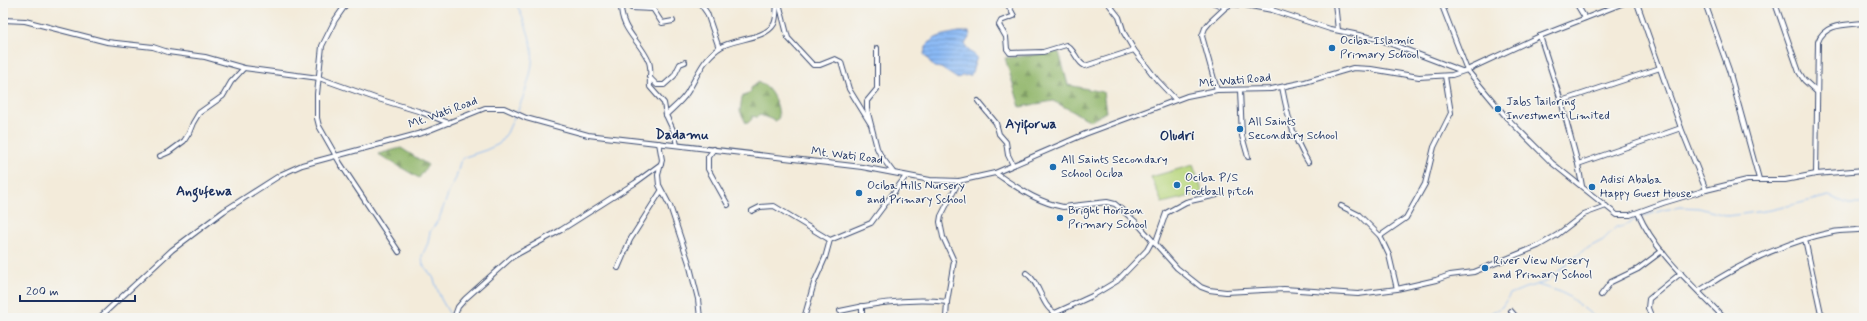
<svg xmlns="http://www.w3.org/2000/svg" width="1867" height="321" font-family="Mynerve,sans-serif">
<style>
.forest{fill:url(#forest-firs);stroke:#567264}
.garden{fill:#b7d57b;stroke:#69826c}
.water{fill:url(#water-rules);stroke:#5274aa}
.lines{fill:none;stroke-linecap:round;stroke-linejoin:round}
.stream{stroke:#8ab9f5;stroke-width:1}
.minor-casing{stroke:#3b4b71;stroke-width:6}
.minor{stroke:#fff;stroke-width:4}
.poi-dot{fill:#1f6fb2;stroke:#f6f6f2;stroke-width:1.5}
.labels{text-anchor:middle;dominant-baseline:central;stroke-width:3;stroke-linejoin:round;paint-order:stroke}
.poi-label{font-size:12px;fill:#1b2f5e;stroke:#f6f6f2;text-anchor:start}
.street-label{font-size:12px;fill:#1b2f5e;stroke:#f6f6f2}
.quarter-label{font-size:14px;font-weight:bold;fill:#1b2f5e;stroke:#f6f6f2}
</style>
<defs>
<pattern id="forest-firs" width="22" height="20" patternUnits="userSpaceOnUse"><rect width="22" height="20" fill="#91b66b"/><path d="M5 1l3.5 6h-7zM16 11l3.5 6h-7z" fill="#76945b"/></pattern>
<pattern id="water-rules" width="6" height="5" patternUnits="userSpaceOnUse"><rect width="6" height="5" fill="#8ab9f5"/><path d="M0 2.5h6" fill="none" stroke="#7097ca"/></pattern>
</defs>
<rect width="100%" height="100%" fill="#f6f6f2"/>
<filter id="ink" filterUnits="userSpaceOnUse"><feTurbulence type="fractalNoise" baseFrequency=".025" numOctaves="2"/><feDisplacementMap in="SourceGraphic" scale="8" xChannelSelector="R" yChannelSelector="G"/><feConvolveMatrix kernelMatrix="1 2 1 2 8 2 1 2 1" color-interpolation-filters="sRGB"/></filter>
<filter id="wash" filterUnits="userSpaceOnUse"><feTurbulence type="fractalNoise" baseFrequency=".012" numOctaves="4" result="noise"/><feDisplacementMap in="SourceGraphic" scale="16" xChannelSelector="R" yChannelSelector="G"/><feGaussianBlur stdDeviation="0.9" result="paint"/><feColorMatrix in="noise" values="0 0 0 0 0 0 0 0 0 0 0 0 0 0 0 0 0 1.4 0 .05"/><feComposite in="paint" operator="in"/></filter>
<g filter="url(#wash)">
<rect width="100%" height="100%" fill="#f3ebda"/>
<g class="forest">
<path d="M1059,52L1068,85L1103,92L1106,112L1091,121L1053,101L1020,107L1005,58Z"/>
<path d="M759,82C772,88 778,104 779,117L776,121L760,115L757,117L752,116V119L748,123H746L740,111L742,97L751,92V88Z"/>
<path d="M401,148L428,165L419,178L378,154Z"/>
</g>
<path class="garden" d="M1193,165L1203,193L1162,203L1151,177Z"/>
<path class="water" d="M959,32H969L970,36L965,44L967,49L977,57L971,75L961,76L958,79L941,68L934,67L924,54C927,36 944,35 959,32Z"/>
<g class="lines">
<g class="stream">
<path d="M516,3C523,18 530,34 532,50C535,67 524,96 517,112"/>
<path d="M1641,217L1663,210L1680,207L1699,208L1728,216L1771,210L1829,196L1848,204H1860L1864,203"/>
<path d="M1538,285L1558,291L1568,296L1596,318"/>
<path d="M452,318L441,299L433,277L423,265L422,256L428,243L430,232L439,219L450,189L456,178L460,162L465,157L486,150L499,144L507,133L515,115"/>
<path d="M1470,318L1487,315L1502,307L1510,294L1525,288L1546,282L1584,250L1603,240L1616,227H1622L1638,218"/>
</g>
</g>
</g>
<g filter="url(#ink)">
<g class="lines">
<defs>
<g id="minor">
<path d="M347,3L335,20L322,46L317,94V118L319,126L340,163L399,252"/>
<path d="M621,3C620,31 640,40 649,62C652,70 649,79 650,87L664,103L666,115"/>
<path d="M627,3L631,8L653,9L662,23L673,21"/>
<path d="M700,3L707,13L719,48"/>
<path d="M779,3L788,38L813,65H820L835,59L841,62L849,89L870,123"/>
<path d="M1007,3L1014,16L1001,21L999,25L1006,37L1007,49L1010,53L1043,52L1066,45C1075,49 1076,62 1085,66L1134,50"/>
<path d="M1108,3L1119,17L1124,33L1134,50L1157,80L1175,99"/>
<path d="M1214,3L1226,7"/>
<path d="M1271,3L1272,10"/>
<path d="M1335,3L1338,30"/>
<path d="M1441,3L1467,70L1507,118L1552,163L1617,215H1630L1663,203L1706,190L1747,180H1785L1816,174L1864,170"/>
<path d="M1576,3L1585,18"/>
<path d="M1637,3L1681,128L1706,190"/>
<path d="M1705,3L1729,70L1759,179"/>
<path d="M1775,3L1799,72L1804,80L1817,92"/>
<path d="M3,20L25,21L107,42L153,47L168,52L205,57L244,68L319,78L375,98L418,111L449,123"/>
<path d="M1540,36L1561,101L1578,164L1582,186"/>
<path d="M877,48V89L867,101V109L877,148L881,156L893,172"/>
<path d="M649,77L657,85H664L674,76L680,64L685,62"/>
<path d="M1282,87C1288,118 1292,135 1308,162"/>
<path d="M1217,90L1202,36L1205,28L1210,22L1226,7L1232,4L1245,5L1272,10L1330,29L1378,39L1462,71"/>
<path d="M1240,90L1242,136L1248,157"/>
<path d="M978,101L996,123L999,134L1006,142L1008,155L1013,165"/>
<path d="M1561,101L1660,68"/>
<path d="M659,143L662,160L658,175L659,185L670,206L689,263L698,299L700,318"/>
<path d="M677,145L674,132L666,115C673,108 682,101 687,93C697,77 702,60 719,48C733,38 765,40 774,24C777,18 776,10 777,3"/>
<path d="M714,149L708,157V169L728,205"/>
<path d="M160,156L169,152L184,141L189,133L193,123L199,113L223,96L231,82L244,68"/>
<path d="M1578,164L1681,128"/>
<path d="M995,173C1017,187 1036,202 1063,207L1107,202L1115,204L1137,223L1177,268L1201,287L1209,290L1226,292L1284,289L1358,294L1397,289L1436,280L1450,275L1474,272L1538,246L1557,235L1584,214L1606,206"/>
<path d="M1816,174L1818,42C1824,23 1847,25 1864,23"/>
<path d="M1341,206L1359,215L1380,236"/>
<path d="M752,211L760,207L774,206L830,240"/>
<path d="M1638,213C1656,254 1694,286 1724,318"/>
<path d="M1805,239L1822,318"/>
<path d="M1155,244L1166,213L1186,202L1217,195"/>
<path d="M618,268L630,240L661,191"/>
<path d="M1026,273C1040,282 1041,306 1055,313L1092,296L1117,281L1147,250L1152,241"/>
<path d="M1397,289L1389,255L1380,236L1406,218L1425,184L1434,147L1451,113L1445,76"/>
<path d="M1699,291C1739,264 1785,242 1833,232C1843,230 1854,231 1864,229"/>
<path d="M1601,295L1611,282L1638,269L1662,251"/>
<path d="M840,311C874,303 912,298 947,302"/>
<path d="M1511,311L1517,318"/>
<path d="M805,315L814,283L825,258L830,240L871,223L906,176"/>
<path d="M99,318L172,250L224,211L282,174L302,165L425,132L485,108H504L526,118L588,135L862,167L930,180L959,181L995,173L1085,134L1187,96L1217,90L1271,89L1305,82L1353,68L1371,69L1419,77L1452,75L1467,70L1540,36L1624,3"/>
<path d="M454,318L458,307L465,299L512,257L561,230L635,183L661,164"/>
<path d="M862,318V306"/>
<path d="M946,318L947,302L954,261L943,237L940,222L941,216L959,181"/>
<path d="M1652,318L1648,308L1649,299L1681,273"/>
</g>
</defs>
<use href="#minor" class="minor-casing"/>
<use href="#minor" class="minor"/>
</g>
</g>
<g class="poi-dot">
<circle cx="1332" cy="48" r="4"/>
<circle cx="1498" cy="109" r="4"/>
<circle cx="1240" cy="129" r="4"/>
<circle cx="1053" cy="167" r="4"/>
<circle cx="1177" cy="185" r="4"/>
<circle cx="1592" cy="187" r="4"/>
<circle cx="859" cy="193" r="4"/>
<circle cx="1060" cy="218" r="4"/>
<circle cx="1485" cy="268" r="4"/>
</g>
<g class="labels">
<g class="poi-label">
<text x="1340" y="41">Ociba Islamic<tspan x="1340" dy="14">Primary School</tspan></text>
<text x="1506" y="102">Jabs Tailoring<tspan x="1506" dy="14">Investment Limited</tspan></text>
<text x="1248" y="122">All Saints<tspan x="1248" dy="14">Secondary School</tspan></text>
<text x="1061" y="160">All Saints Secondary<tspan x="1061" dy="14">School Ociba</tspan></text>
<text x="1185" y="178">Ociba P/S<tspan x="1185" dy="14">Football pitch</tspan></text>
<text x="1600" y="180">Adisi Ababa<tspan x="1600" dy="14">Happy Guest House</tspan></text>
<text x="867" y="186">Ociba Hills Nursery<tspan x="867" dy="14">and Primary School</tspan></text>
<text x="1068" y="211">Bright Horizon<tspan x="1068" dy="14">Primary School</tspan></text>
<text x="1493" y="261">River View Nursery<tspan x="1493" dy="14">and Primary School</tspan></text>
</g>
<g class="street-label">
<text transform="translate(1235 81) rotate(-5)">Mt. Wati Road</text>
<text transform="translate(443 113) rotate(-20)">Mt. Wati Road</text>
<text transform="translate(847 156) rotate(7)">Mt. Wati Road</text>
</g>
<g class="quarter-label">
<text x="1031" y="124">Ayiforwa</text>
<text x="682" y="135">Dadamu</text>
<text x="1177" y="136">Oludri</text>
<text x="204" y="191">Angufewa</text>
</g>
</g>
<rect width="1867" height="321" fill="none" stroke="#f6f6f2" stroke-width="16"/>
<path d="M20 295v6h115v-6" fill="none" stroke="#1b2f5e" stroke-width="2"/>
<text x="26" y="295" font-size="12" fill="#1b2f5e" stroke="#f6f6f2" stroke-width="3" paint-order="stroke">200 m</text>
</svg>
